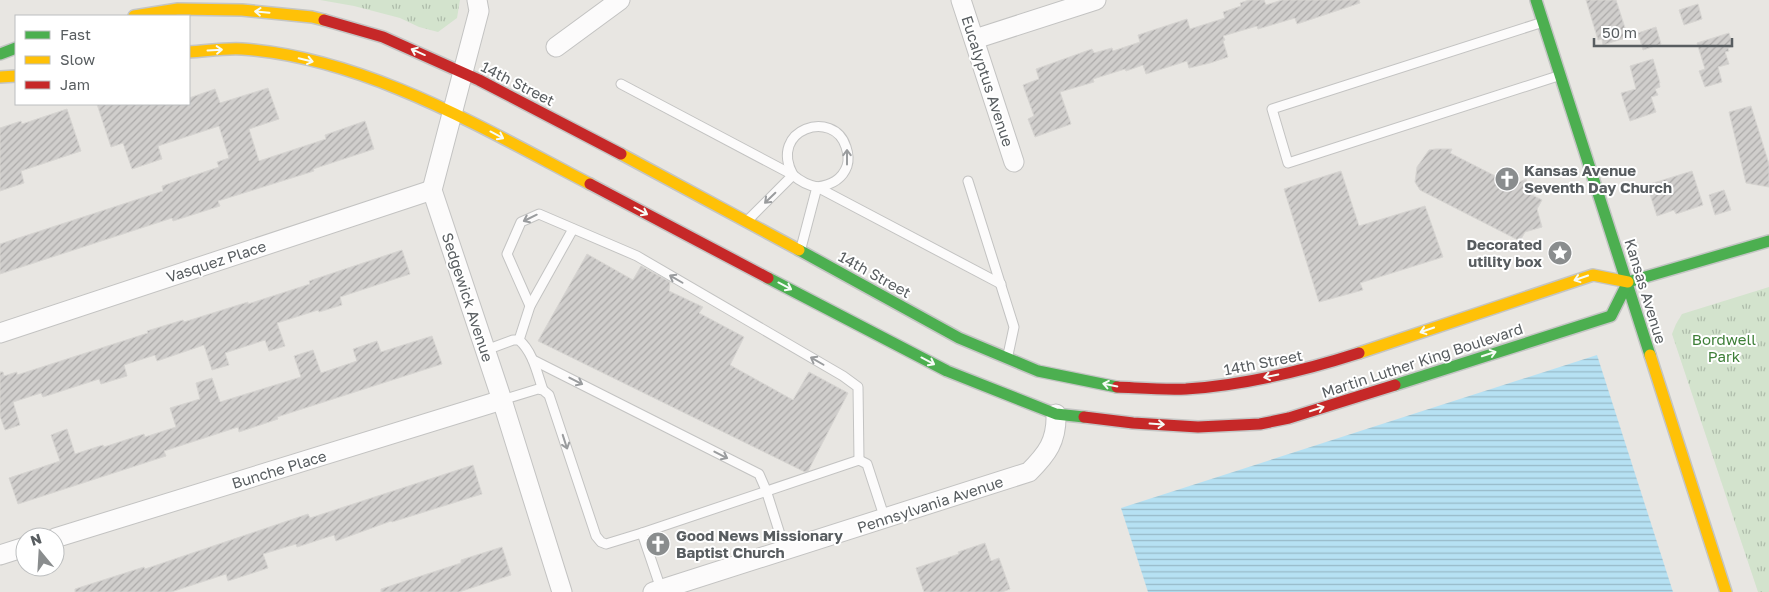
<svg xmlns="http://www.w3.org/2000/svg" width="1769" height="592" font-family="'Golos Text',sans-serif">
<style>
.grass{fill:url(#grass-tufts)}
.water{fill:url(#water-rules)}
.building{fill:url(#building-hatch);stroke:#d7d5d2}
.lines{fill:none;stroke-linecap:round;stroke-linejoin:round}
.lane-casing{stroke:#c3c3c2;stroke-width:11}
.street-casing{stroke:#c3c3c2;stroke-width:21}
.fast-casing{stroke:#c4c5c4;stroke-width:14}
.slow-casing{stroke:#c4c5c4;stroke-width:14}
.jam-casing{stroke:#c4c5c4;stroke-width:14}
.lane{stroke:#fcfbfb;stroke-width:9}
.street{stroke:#fcfbfb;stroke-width:19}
.fast{stroke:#4caf50;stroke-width:11}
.slow{stroke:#ffc107;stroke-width:11}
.jam{stroke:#c62828;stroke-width:11}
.oneway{stroke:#f6fbf6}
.oneway2{stroke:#9a9c9e}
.labels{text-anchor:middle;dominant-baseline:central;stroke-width:4;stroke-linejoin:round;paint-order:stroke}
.street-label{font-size:15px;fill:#585d60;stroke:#fff}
.poi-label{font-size:15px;font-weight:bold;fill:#585d60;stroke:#fff;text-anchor:start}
.park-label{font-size:15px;fill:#3e7f38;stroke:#fff}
</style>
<defs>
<pattern id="grass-tufts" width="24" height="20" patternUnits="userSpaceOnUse" patternTransform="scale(1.25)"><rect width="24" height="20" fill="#d3e3cd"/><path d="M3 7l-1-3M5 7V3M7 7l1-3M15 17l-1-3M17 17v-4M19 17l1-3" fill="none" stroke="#aebbaa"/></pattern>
<pattern id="water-rules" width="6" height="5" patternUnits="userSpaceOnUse" patternTransform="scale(1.25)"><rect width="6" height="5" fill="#b6e1f3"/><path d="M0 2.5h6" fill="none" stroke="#97bac8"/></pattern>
<pattern id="building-hatch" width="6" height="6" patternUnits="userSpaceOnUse" patternTransform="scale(1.25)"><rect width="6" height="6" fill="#d0cecc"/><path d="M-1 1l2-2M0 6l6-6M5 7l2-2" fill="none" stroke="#acaaa9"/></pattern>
</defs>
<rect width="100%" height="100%" fill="#e8e6e2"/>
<g class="grass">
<path d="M320,0H460L457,18L438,32L419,27L400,18L354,6Z"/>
<path d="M1769,287V592H1758L1672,334L1676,324L1682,314Z"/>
</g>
<path class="water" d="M1597,355L1673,592H1148L1121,508Z"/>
<g class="building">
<path d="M1249,0H1264L1266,5L1282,0H1359L1360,3L1297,24L1295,18L1258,29L1257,26L1223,36L1225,40L1223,41L1228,57L1210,63L1189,68L1187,61L1146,74L1143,65L1126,71L1125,69L1093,79L1094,82L1060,92L1071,124L1035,137L1028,119L1034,116L1023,85L1039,79L1036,69L1092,49L1094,53L1112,48L1113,51L1140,42L1138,35L1187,19L1190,29L1225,18L1223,12L1241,6L1240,3Z"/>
<path d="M1586,0H1616L1628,37L1603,45L1602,39L1598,40Z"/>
<path d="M1698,4L1702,19L1684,25L1679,10Z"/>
<path d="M1656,27L1661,44L1643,50L1638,33Z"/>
<path d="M1729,33L1733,47L1728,48L1729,51L1725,52L1729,64L1718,67L1722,82L1705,87L1699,71L1705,69L1697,43Z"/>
<path d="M1653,59L1660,83H1659L1660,87L1655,89L1658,95L1651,97L1656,112L1630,121L1621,93L1636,89L1630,66Z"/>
<path d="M268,88L279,119L249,129L259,161L326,139L325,135L365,121L374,149L313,169L314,171L218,201L220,206L173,221L172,218L0,274V244L163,191L162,186L219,167L217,162L229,158L219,126L158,146L162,159L132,169L123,143L111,147L97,104H189V98L215,89L220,103Z"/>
<path d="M1751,106L1769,164V187L1746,183L1729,112Z"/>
<path d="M67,109L81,151L21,171L24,183L0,191V128L21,121L22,124Z"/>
<path d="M1436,149H1452L1450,153L1513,185L1526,179L1530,194L1542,200L1537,209L1542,227L1525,232L1520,241L1420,190L1415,182L1417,167L1429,150Z"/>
<path d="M1341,171L1359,226L1425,206L1443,257L1360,283L1363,290L1319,302L1284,189Z"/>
<path d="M1692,171L1703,205L1676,214L1674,210L1657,216L1647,185Z"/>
<path d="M1724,190L1731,210L1715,215L1709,195Z"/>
<path d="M402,250L410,274L340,297L342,305L319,312L318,310L277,323L285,346L269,351L265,340L225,353L229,365L212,370L204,345L157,361L155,355L124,365L127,376L101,384L99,379L43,397L41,393L13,402L20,425L5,430L0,416V372H3L4,376L17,372V375L148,333L147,331L183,320L184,322L248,302V304L310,284L309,281Z"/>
<path d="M587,254L633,280L641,266L670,282L669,291L703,307L699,313L744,337L730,365L793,400L809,372L848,393L808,471L805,472L538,341Z"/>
<path d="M432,336L442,364L277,417L278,419L239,432L238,427L164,451L166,456L18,504L9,478L60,461L51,435L67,429L75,454L103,445L104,447L144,434L145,437L176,427L170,408L200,399L196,383L212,378L220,402L301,377L294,356L313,350L321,373L357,361L353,349L377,341L381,352Z"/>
<path d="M473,465L482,494L392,522L391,521L336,541L334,535L297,547L296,544L263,554L268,568L228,581L226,574L171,592H75V589L144,567L145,569L308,514L310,518Z"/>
<path d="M985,543L991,561L999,558L1010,589L1002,592H924L916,568L959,554L958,552Z"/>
<path d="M502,547L511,575L459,592H381V589L461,563V560Z"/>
</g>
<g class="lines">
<defs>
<g id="lane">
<path d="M1540,23L1272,109L1288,163L1558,76"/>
<path d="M621,84L793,175C801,182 807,185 817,187L1001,284"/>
<path d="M793,175C768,129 834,108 846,147C848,153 849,160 847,166C842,180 831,185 817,187"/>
<path d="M968,181L1014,327L1008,355"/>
<path d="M749,219L793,175"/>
<path d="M801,248L817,187"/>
<path d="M530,306L507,254L521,222L539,214L637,256L843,376L858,387L859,460"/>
<path d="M519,340L530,306L573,229"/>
<path d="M486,350L513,340H519C533,352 537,373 543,390"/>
<path d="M533,360L759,474L766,490L785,550"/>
<path d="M502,400L538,389L543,390L549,395L596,536L601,542L606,544L642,533"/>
<path d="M661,589L642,533L859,460L867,464L885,519"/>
</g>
<g id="street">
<path d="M477,0L479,11L432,190L502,400L562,592"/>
<path d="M961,0L1014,162"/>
<path d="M975,39L1096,0"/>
<path d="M556,47L620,0"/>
<path d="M0,333L432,190"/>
<path d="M55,538L502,400"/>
<path d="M0,555L25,547"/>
<path d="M653,592L1029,472C1047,454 1057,441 1056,414"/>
</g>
<g id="fast">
<path d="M1536,0L1650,355"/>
<path d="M0,54L16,48"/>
<path d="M799,250L959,338L1038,371L1117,387"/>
<path d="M768,278L947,371L1056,414L1084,417"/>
<path d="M1395,385L1611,316L1628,282L1769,241"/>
</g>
<g id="slow">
<path d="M134,16L178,9L242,10L312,17L324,20"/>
<path d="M189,52C207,51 224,48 242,49C366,58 482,128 590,184"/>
<path d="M0,77L16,76"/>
<path d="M621,154L799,250"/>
<path d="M1359,353L1593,275L1628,282"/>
<path d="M1650,355L1726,592"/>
</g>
<g id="jam">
<path d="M324,20L383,37L479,80L621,154"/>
<path d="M590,184L768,278"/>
<path d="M1117,387C1140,388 1163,390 1186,389C1245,385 1303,371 1359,353"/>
<path d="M1084,417L1133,423L1198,427L1260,424L1289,418L1395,385"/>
</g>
</defs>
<use href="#lane" class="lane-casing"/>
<use href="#street" class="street-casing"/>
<use href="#fast" class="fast-casing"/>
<use href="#slow" class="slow-casing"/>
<use href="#jam" class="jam-casing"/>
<use href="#lane" class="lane"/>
<use href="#street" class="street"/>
<use href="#fast" class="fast"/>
<use href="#slow" class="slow"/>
<use href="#jam" class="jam"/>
</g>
<defs><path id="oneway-shaft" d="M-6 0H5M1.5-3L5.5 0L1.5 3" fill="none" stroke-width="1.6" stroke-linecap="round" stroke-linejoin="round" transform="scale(1.25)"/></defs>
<g class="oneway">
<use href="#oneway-shaft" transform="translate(262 12) rotate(-175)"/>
<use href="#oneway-shaft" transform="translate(215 50) rotate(-3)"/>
<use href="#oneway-shaft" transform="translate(418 52) rotate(-156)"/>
<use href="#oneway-shaft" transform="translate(306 60) rotate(13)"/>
<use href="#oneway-shaft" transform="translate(497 135) rotate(28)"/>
<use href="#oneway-shaft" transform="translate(641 211) rotate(28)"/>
<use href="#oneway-shaft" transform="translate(1581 278) rotate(161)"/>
<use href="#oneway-shaft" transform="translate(785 286) rotate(28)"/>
<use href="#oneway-shaft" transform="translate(1427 330) rotate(161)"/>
<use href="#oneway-shaft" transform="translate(1489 354) rotate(-18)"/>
<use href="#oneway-shaft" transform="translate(928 361) rotate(28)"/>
<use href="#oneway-shaft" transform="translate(1271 376) rotate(168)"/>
<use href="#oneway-shaft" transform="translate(1110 385) rotate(-169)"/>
<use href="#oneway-shaft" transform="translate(1317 409) rotate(-18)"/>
<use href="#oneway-shaft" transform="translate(1157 424) rotate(4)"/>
</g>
<g class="oneway2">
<use href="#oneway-shaft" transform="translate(847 157) rotate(-90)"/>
<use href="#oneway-shaft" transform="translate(770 198) rotate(136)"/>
<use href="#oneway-shaft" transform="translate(530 218) rotate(154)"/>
<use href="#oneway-shaft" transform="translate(676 279) rotate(-150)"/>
<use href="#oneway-shaft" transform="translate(817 361) rotate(-150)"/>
<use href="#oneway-shaft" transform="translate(576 381) rotate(27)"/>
<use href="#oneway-shaft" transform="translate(565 442) rotate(72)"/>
<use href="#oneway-shaft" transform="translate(721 455) rotate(27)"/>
</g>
<defs>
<symbol id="church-disc" viewBox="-11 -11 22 22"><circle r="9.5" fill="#8a8d8e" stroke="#fff"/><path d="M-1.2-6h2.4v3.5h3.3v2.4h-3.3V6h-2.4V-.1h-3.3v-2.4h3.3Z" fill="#fff"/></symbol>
<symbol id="sight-disc" viewBox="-11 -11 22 22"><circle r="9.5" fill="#8a8d8e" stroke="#fff"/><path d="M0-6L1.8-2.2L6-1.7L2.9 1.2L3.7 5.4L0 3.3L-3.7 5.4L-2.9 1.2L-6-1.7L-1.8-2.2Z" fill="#fff"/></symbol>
</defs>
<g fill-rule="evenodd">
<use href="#church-disc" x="1493" y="165" width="28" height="28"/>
<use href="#sight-disc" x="1546" y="239" width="28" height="28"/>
<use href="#church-disc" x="644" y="530" width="28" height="28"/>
</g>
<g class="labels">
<g class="street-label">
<text transform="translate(988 81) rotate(72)">Eucalyptus Avenue</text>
<text transform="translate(518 83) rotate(27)">14th Street</text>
<text transform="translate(216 261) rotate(-18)">Vasquez Place</text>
<text transform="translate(875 274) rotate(29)">14th Street</text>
<text transform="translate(1646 291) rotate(73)">Kansas Avenue</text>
<text transform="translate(468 297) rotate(72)">Sedgewick Avenue</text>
<text transform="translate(1422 360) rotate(-18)">Martin Luther King Boulevard</text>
<text transform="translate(1263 362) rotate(-11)">14th Street</text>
<text transform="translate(279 469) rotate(-17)">Bunche Place</text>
<text transform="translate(930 504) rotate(-18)">Pennsylvania Avenue</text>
</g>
<g class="poi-label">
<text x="1524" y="170">Kansas Avenue<tspan x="1524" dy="17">Seventh Day Church</tspan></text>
<text x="1542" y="244" text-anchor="end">Decorated<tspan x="1542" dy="17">utility box</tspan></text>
<text x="676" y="535">Good News Missionary<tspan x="676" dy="17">Baptist Church</tspan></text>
</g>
<g class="park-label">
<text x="1724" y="339">Bordwell<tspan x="1724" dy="17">Park</tspan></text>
</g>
</g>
<rect x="15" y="15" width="175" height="90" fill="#ffffff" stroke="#bcbebf"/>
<rect x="25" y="31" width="25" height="8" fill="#4caf50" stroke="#bcbebf"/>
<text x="60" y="40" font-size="15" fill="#585d60">Fast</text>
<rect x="25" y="56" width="25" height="8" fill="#ffc107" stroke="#bcbebf"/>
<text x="60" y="65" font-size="15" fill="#585d60">Slow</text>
<rect x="25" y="81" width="25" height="8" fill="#c62828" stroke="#bcbebf"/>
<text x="60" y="90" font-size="15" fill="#585d60">Jam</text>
<g transform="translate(40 552) rotate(342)"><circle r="24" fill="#ffffff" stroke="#bcbebf"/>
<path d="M0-4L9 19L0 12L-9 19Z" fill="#8a8d8e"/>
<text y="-8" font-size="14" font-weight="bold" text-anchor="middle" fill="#585d60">N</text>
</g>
<path d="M1594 38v8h138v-8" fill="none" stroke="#585d60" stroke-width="2.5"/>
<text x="1602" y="38" font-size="15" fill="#585d60" stroke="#ffffff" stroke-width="4" paint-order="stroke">50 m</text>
</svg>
